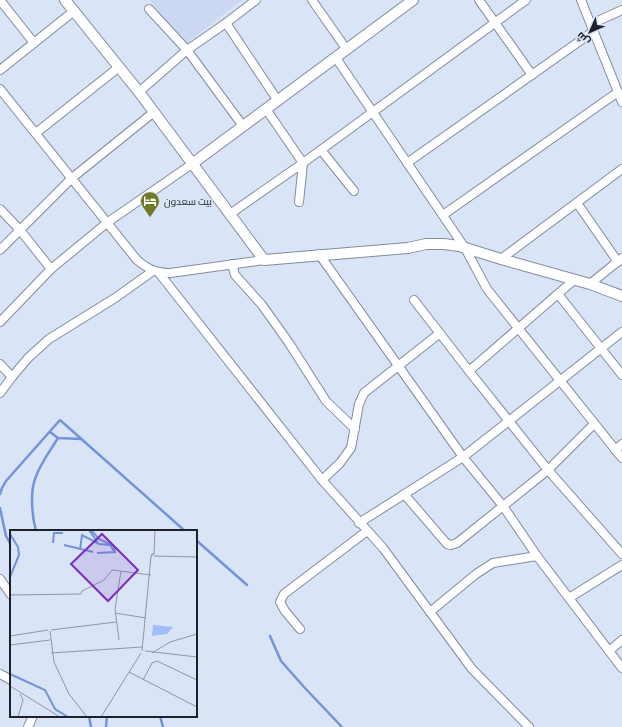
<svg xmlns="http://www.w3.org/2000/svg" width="622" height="727" font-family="Barlow,Cairo,sans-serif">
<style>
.built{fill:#ccd8f3}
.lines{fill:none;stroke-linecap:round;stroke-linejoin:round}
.stream{stroke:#7593d9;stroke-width:2.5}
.minor-casing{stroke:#838b9d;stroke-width:10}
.tertiary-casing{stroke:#838b9d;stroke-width:12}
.minor{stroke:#fff;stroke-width:8}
.tertiary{stroke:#fff;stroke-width:10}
.labels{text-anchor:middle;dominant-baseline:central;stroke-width:3;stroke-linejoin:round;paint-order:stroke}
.poi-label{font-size:10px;fill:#1e2128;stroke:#dae4f7;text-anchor:start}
.inset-river{fill:none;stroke:#7593d9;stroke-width:2}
.inset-road{fill:none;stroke:#8f96a4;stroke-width:1}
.view{fill:#7b2cbf;fill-opacity:0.15;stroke:#7b2cbf;stroke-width:2}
.inset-edge{fill:none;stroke:#1e2128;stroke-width:2}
</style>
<rect width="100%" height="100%" fill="#dae4f7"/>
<path class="built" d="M150,0H242L184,45Z"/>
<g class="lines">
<g class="stream">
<path d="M50,432L58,438L81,439"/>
<path d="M0,494L2,488L6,481L60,420L185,531"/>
<path d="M0,508L6,536L11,545"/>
<path d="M36,531C32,517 30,493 35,479C40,464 50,451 58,438"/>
<path d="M196,540L247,585"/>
<path d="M270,636L281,661L304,687L342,727"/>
<path d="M89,716L91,727"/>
<path d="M160,716L163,727"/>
<path d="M106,727L107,716"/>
</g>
<defs>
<g id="minor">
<path d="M0,0L34,43"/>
<path d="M312,0L347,50"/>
<path d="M479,0L532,75"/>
<path d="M581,0L622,102"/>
<path d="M149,9L187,50L243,126"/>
<path d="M226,23L278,101"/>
<path d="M591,24L622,10"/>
<path d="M336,58L465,248L487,289L622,458"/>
<path d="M0,70L74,11"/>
<path d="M0,89L137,260C148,269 156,273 170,273L264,260"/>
<path d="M139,92L187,50L226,23L256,0"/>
<path d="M266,109L303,163L299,202"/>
<path d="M36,133L119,67"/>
<path d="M321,150L354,191"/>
<path d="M407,163L594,31"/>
<path d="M577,203L618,262"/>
<path d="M0,209L20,230L51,269"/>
<path d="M230,214L303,163L526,0"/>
<path d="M443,215L618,92"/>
<path d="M0,250L72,178L154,112"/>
<path d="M319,254L463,457L503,506L537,556L622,668"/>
<path d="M501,259L622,169"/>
<path d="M232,264L235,275L262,305L289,343L326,401L355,429"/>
<path d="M159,273L322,480L383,548L472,669L529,727"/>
<path d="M590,284L622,258"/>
<path d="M558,294L622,375"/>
<path d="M414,300L469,371L548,470L622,554"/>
<path d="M0,322L51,269L108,222L192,164"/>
<path d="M0,364L12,377"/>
<path d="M469,371L574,280"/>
<path d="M0,393L12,377L28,358L49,339L115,298L153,271"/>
<path d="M615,450L622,444"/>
<path d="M322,480L340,463L351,448L359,404L364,393L440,333"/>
<path d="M404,494L447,544L451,545L457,543L548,470L594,424"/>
<path d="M359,523L463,457L622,332"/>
<path d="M0,579L11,595"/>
<path d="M569,598L622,565"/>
<path d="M430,612L476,574L493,563L537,556"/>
<path d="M300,629L285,611L280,602L284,594L367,531"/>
<path d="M609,651L622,640"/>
<path d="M0,674L11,680"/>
<path d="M28,727L33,716"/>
</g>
<g id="tertiary">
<path d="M65,0L139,92L264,260L408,248L426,244H444L459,246L501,259L590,284L622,296"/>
<path d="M192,164L413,0"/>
</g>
</defs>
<use href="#minor" class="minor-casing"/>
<use href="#tertiary" class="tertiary-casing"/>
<use href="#minor" class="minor"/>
<use href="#tertiary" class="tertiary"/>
</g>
<defs>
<symbol id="hotel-pin" viewBox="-11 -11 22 30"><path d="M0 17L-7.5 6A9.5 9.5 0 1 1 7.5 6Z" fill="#707a25" stroke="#dae4f7"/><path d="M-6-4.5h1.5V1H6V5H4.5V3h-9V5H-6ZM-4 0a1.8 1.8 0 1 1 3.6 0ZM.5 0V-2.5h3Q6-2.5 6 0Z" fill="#fff"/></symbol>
</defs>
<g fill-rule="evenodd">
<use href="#hotel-pin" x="139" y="190" width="22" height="30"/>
</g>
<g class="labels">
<g class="poi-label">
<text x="164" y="201">بيت سعدون</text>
</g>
</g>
<g transform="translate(10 530)">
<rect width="187" height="187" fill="#dae4f7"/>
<path d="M143,94L144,95L163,97L157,104L142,106Z" fill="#a0bcf9"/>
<path class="inset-river" d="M79,0L88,13M81,0L89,9L104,16L105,22L87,23M0,4L8,17L9,25L0,47M43,13L44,3H53M54,15L83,22M70,20L72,5L89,14L100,15L104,21M0,144L35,160L45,179L58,187"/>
<path class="inset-road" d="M144,24L145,0M144,26L187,27M0,65L71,64L72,61L94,50L102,40L141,45M105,83L136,88M41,100L106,92M40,101L44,132L59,164L77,187M0,106L38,100M109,110L105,79L111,41M0,115L40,110M132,121L141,26L144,24H142L141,26M135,121L187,127M41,123L132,117M142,123L160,112L187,104M119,142L187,177M133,150L142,133L147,131L187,150M0,156L50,187M8,187L13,170L10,164M91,187L131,123"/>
<path class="view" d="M92,4L128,40L98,71L61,34Z"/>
<rect width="187" height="187" class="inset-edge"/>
</g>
<g transform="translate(590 32) rotate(225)" stroke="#dae4f7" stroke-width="3" paint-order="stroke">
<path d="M0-3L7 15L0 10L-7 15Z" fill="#1e2128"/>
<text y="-6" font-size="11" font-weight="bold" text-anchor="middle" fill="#1e2128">ش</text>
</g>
</svg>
